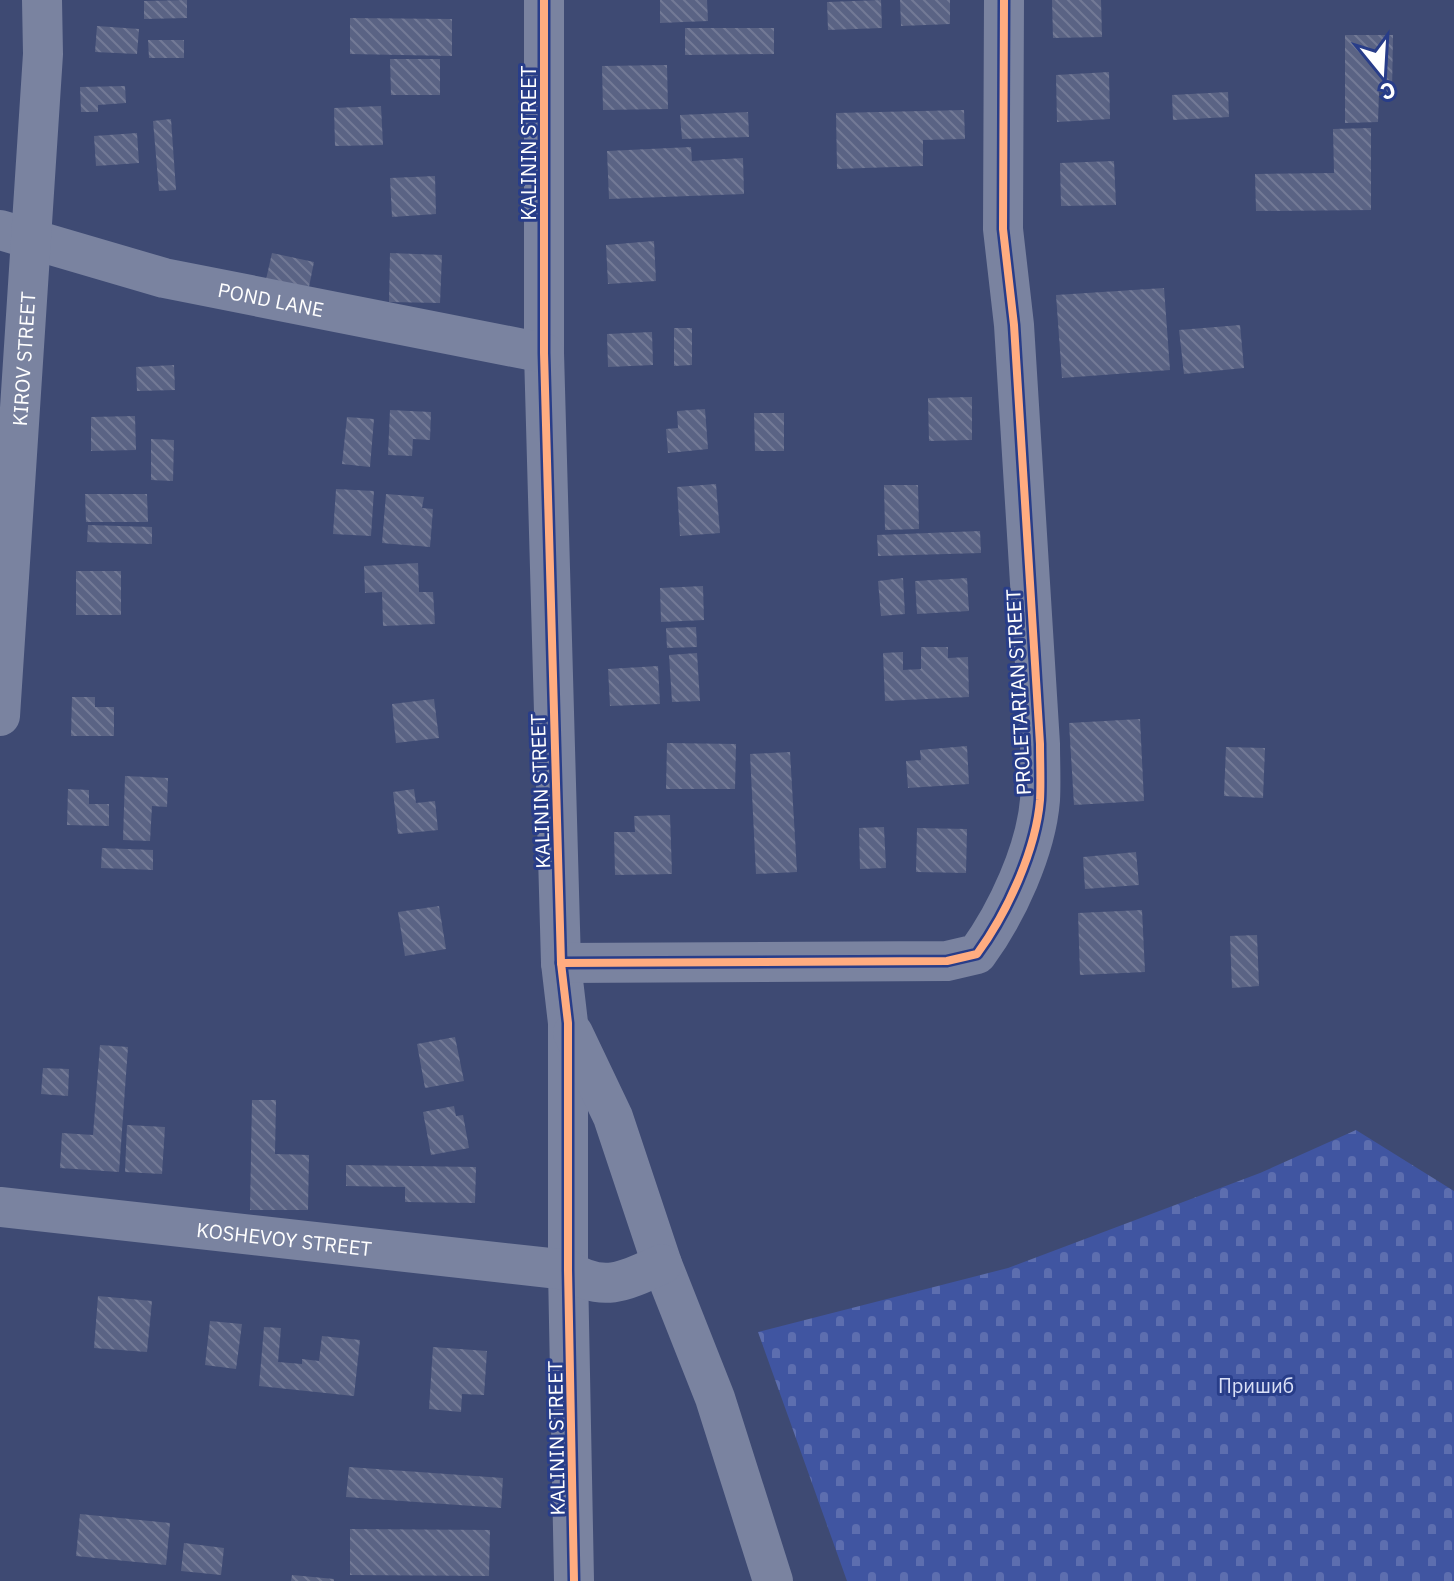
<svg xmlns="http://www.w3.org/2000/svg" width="1454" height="1581" font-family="'IBM Plex Sans',sans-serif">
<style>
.cemetery{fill:url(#cemetery-stones)}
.building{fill:url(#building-back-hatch)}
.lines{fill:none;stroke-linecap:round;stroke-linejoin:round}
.minor{stroke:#7a83a0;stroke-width:40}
.cycleway-casing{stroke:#283d89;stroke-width:13}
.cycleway{stroke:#ffac80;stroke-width:8}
.labels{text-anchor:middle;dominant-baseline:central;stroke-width:6;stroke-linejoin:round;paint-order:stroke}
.street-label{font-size:20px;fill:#fff;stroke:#283d89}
.park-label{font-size:20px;fill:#dae0f7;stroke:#283d89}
</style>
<defs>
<pattern id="cemetery-stones" width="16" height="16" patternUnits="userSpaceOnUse" patternTransform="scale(2)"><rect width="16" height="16" fill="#4055a1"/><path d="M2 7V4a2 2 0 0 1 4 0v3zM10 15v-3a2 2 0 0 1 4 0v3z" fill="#5d6eaf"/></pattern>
<pattern id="building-back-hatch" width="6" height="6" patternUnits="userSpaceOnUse" patternTransform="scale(2)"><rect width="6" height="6" fill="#5a6384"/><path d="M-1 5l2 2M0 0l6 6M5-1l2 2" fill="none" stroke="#737a96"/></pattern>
</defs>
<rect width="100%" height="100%" fill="#3e4a73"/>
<path class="cemetery" d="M1356,1130L1454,1191V1581H847L758,1332L1008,1268L1260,1173Z"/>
<g class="building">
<path d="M187,0V18L144,19V1Z"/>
<path d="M660,0H707L708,21L660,23Z"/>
<path d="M881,0L882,28L828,30L827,2Z"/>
<path d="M900,0H950V24L901,26Z"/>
<path d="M1052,0H1101L1102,37L1053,38Z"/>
<path d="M350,18L452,19V56L350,54Z"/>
<path d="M97,26L139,29L137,54L95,52Z"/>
<path d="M685,28H774V54L685,55Z"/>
<path d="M1345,35H1393L1392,92H1379L1378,122L1345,123Z"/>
<path d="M148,40H184V58H149Z"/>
<path d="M390,59H440V95H391Z"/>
<path d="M667,65L668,109L603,110L602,66Z"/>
<path d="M1109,72L1110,119L1057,122L1056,75Z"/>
<path d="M125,86L126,103L98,105V112H81L80,87Z"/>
<path d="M1228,92L1229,117L1173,120L1172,95Z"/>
<path d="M381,106L383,145L335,146L334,108Z"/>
<path d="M964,110L965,139L923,140V166L837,169L836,113Z"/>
<path d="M748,112L749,137L682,139L680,115Z"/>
<path d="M171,119L176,190L159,191L153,121Z"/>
<path d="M1371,128V210L1256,211L1255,174L1334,173L1333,129Z"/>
<path d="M137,133L139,163L96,166L94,136Z"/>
<path d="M691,147L692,161L743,158L744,194L609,199L607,151Z"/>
<path d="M1114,161L1116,205L1061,206L1060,163Z"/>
<path d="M435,176L436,214L392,217L390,178Z"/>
<path d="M654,241L656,281L608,284L606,245Z"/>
<path d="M272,253L314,262L308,292L265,284Z"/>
<path d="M390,253L442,255L440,303L389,302Z"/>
<path d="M1164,288L1170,370L1062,378L1056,295Z"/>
<path d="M1240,325L1244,368L1184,374L1179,330Z"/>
<path d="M674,328H692V365L674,366Z"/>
<path d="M652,332L653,365L608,367L607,334Z"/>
<path d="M174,365L175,390L137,391L136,367Z"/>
<path d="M972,397V440L929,441L928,398Z"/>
<path d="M705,409L708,449L668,453L666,429L678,428L677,411Z"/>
<path d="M390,410L431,412L430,440L413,439L412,456L388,455Z"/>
<path d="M754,413H784V451H755Z"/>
<path d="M135,416L136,450L91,451V417Z"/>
<path d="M347,417L374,419L370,467L342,464Z"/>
<path d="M151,439L174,440L173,481L151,480Z"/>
<path d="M716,484L720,533L680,536L677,487Z"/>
<path d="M884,485H918L919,529L885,530Z"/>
<path d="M336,489L374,491L371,536L333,534Z"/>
<path d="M85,494H147L148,522H86Z"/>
<path d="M386,494L424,497L422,508L433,509L430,547L382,543Z"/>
<path d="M88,525L152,527V544L87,542Z"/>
<path d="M980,531L981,553L878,556L877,535Z"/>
<path d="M418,563L419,592H433L435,624L383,626L382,592L365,593L364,566Z"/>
<rect x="76" y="571" width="45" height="44"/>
<path d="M903,578L905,614L881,616L878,581Z"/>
<path d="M967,578L969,611L917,614L915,581Z"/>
<path d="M703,586L704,620L661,622L660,588Z"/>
<path d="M696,627L697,647L667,648L666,628Z"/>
<path d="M921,647H948V658L968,657L969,697L885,701L883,653L903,652V670L921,669Z"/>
<path d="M697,653L700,701L672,702L669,655Z"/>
<path d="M658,666L660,704L610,706L608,669Z"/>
<path d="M72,697H95V707H114V736H71Z"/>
<path d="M434,699L439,738L396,743L392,704Z"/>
<path d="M1140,719L1144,801L1074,805L1069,723Z"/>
<path d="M667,743L736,744L735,789H666Z"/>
<path d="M967,746L969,784L908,788L906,761L921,760L920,750Z"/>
<path d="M1226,747L1265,748L1263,798L1224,796Z"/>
<path d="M790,752L797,872L756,874L750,754Z"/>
<path d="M125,776L168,778L167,807L152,806L150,841L123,840Z"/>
<path d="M68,789L89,790V804H109V826L67,825Z"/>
<path d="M414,789L416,803L435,801L438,830L398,834L393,792Z"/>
<path d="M670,815L672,874L615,875L614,832H635L634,816Z"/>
<path d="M884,827L886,868L860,869L859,828Z"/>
<path d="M917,828L967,829L966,873L916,872Z"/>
<path d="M102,848L153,850V870L101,868Z"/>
<path d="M1136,852L1139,885L1085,889L1083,857Z"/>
<path d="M439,906L446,949L405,956L398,912Z"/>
<path d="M1142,910L1145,972L1080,975L1078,913Z"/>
<path d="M1257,935L1259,986L1232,988L1230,936Z"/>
<path d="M455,1037L464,1081L425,1088L417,1044Z"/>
<path d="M100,1045L128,1047L119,1172L60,1168L62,1133L93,1135Z"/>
<path d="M43,1068L69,1069L68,1096L41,1094Z"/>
<path d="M252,1100H276L275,1154L309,1155L308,1210H250Z"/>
<path d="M454,1106L456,1116L463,1115L469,1148L431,1155L423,1112Z"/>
<path d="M127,1125L165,1127L162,1174L125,1172Z"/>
<path d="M346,1165L476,1167L475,1203L405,1202V1187L346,1186Z"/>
<path d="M98,1296L152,1301L147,1352L94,1348Z"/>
<path d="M210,1321L242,1324L236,1369L205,1365Z"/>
<path d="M264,1327L281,1328L278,1362L302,1364V1359L319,1361L322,1336L360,1340L354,1396L259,1386Z"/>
<path d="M433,1347L487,1351L484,1395L462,1394L461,1412L429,1409Z"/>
<path d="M349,1467L503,1478L501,1508L346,1497Z"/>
<path d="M80,1514L170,1523L166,1565L76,1556Z"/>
<path d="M350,1529L490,1530L489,1576L350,1575Z"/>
<path d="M184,1543L224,1548L221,1575L181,1571Z"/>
<path d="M292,1575L334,1579V1581H291Z"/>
</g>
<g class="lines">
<g class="minor">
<path d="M544,0V353L561,963L568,1023V1270L574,1581"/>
<path id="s1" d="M0,230L164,278L544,353"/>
<path id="s2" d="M0,716L43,54L42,0"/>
<path d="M561,963L947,961L977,954C1007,913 1036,850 1040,800C1041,782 1040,762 1040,744L1014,325L1003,229L1004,0"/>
<path d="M573,1033L613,1117L662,1264L715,1398L773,1581"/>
<path id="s3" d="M0,1207L568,1270C603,1294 628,1280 662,1264"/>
</g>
<defs>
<g id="cycleway">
<path d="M544,0V353L561,963L568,1023V1270L574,1581"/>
<path d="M561,963L947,961L977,954C1007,913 1036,850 1040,800C1041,782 1040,762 1040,744L1014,325L1003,229L1004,0"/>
</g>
</defs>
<use href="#cycleway" class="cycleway-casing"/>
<use href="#cycleway" class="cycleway"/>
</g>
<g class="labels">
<g class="street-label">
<text transform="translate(528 143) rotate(-90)">KALININ STREET</text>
<text stroke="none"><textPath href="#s1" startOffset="280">POND LANE</textPath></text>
<text stroke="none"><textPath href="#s2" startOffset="358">KIROV STREET</textPath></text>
<text transform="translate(1018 692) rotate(-93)">PROLETARIAN STREET</text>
<text transform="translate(540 791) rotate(-92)">KALININ STREET</text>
<text stroke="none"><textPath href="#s3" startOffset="286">KOSHEVOY STREET</textPath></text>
<text transform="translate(556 1438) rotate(-91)">KALININ STREET</text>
</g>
<g class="park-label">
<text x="1256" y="1385">Пришиб</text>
</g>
</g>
<g transform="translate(1382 72) rotate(162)" stroke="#283d89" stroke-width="6" paint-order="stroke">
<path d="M0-6L14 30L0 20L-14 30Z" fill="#ffffff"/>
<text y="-12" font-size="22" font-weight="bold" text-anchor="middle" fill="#ffffff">С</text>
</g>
</svg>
